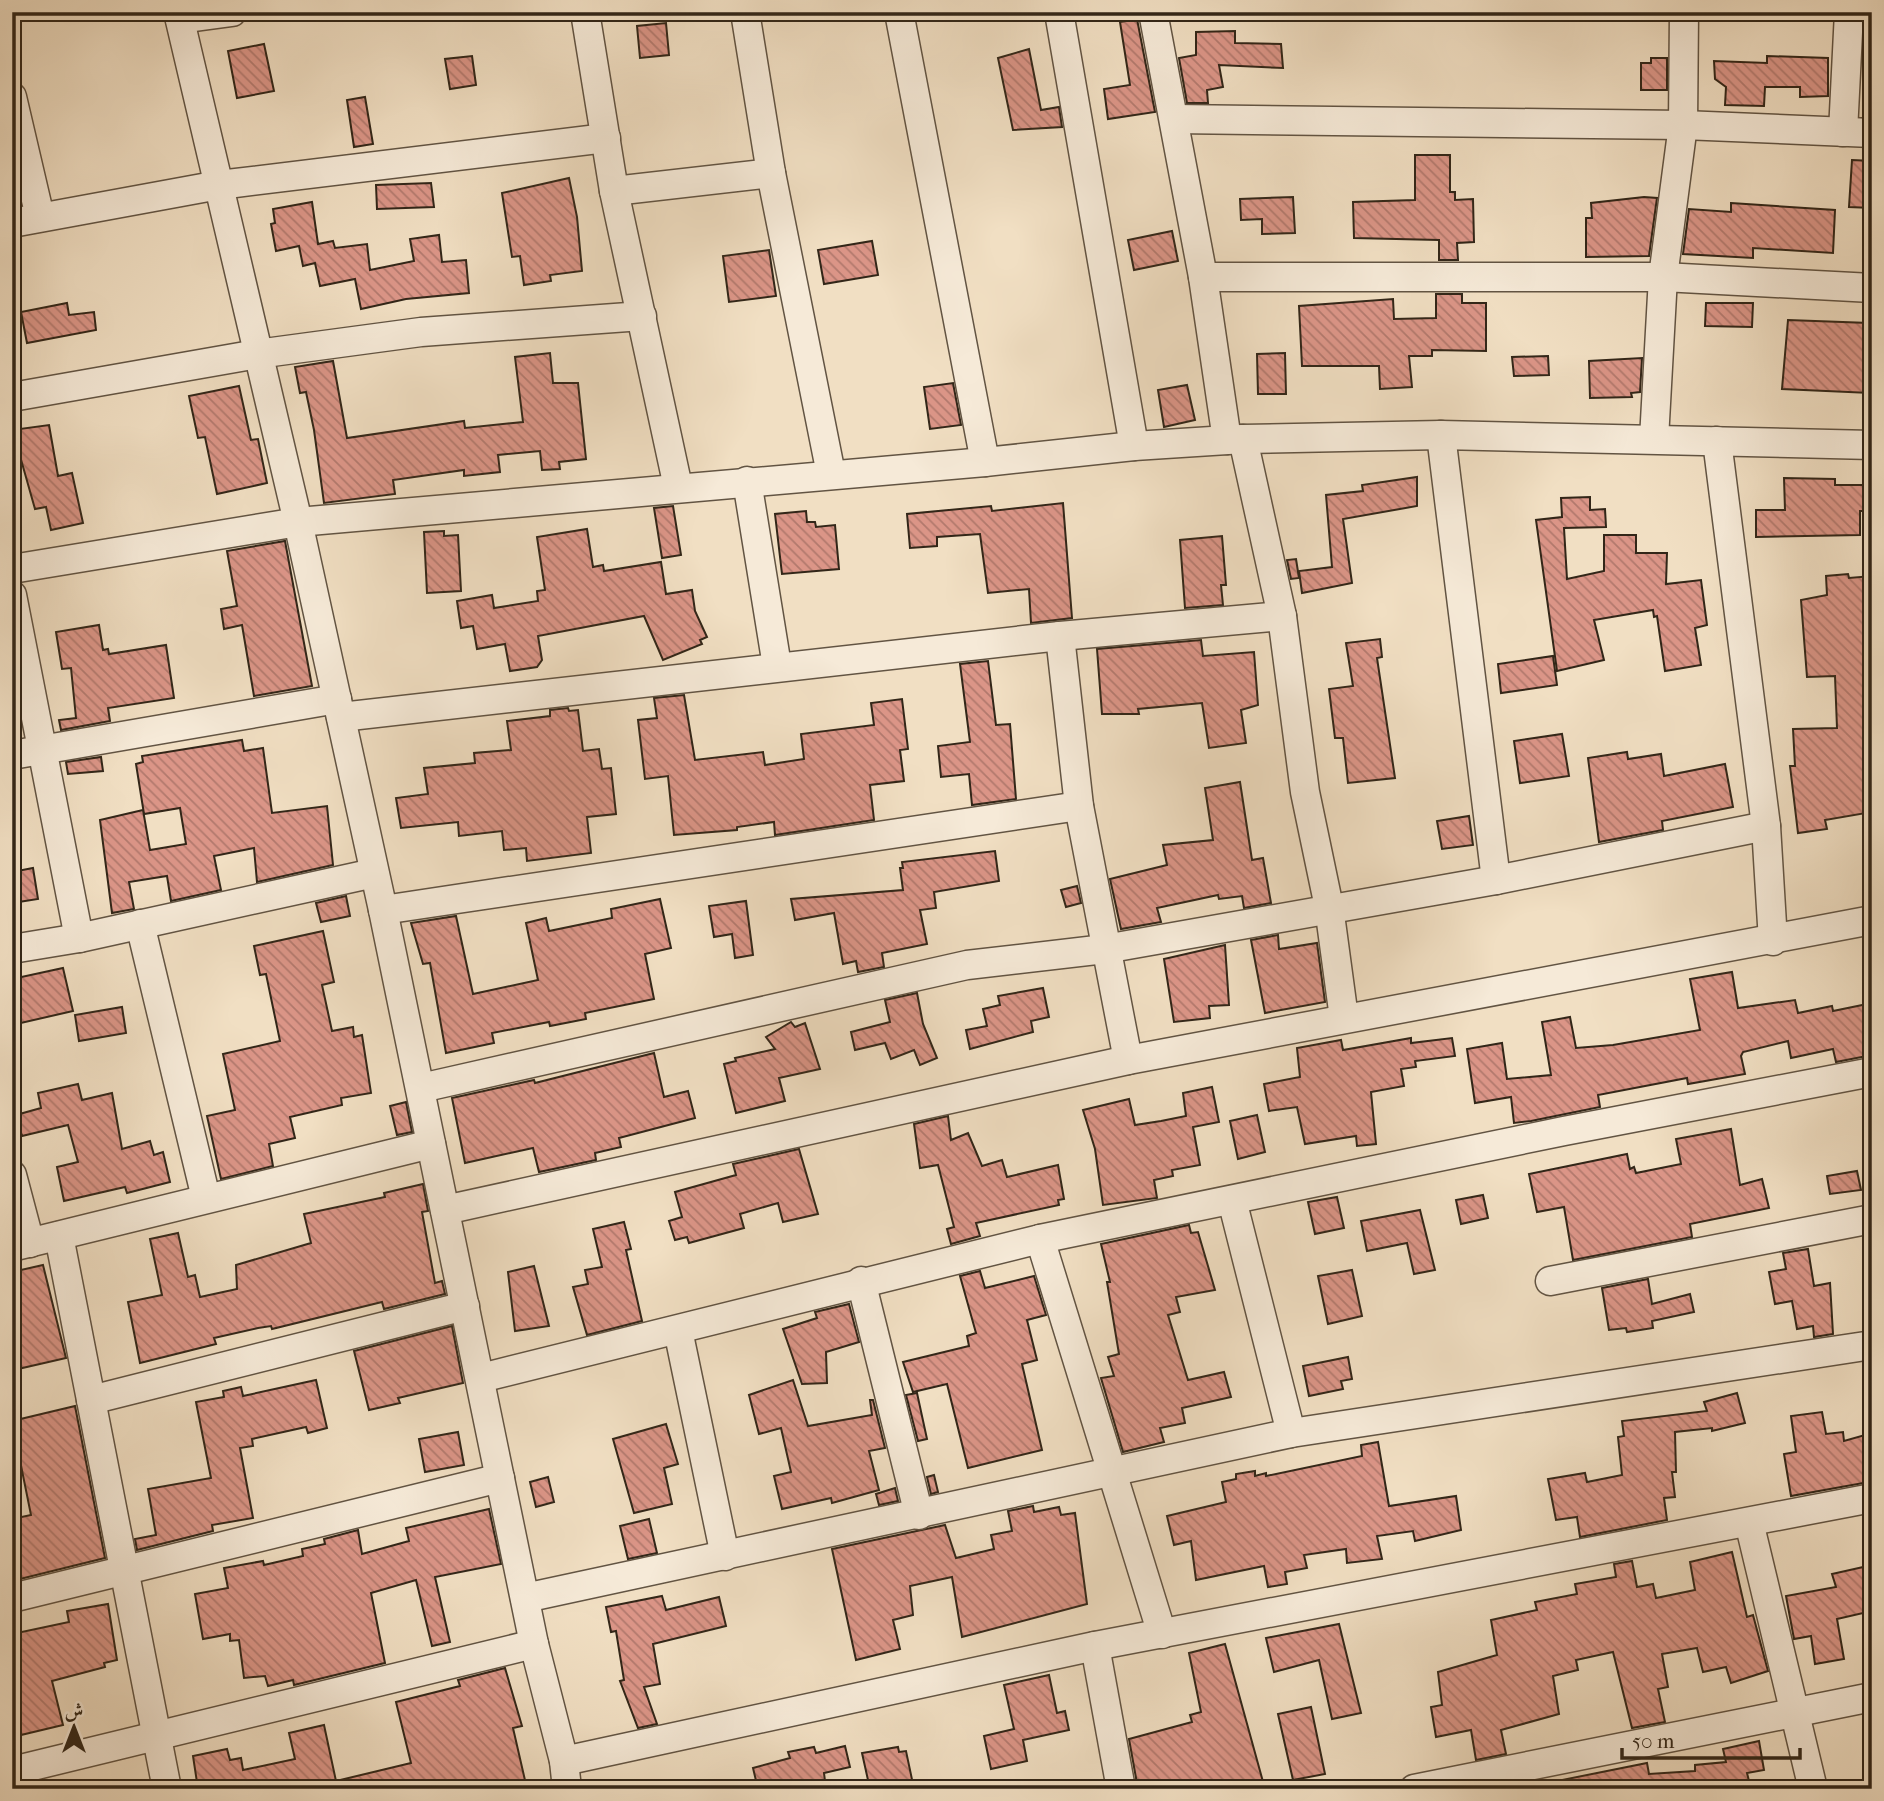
<svg xmlns="http://www.w3.org/2000/svg" width="1884" height="1801" font-family="'IM FELL French Canon',Amiri,serif">
<style>
.building{fill:url(#building-back-hatch);stroke:#322618;stroke-width:2}
.lines{fill:none;stroke-linecap:round;stroke-linejoin:round}
.minor-casing{stroke:#625443;stroke-width:31}
.minor{stroke:#f6ead8;stroke-width:28}
</style>
<defs>
<pattern id="building-back-hatch" width="6" height="6" patternUnits="userSpaceOnUse" patternTransform="scale(1.75)"><rect width="6" height="6" fill="#db9587"/><path d="M-1 5l2 2M0 0l6 6M5-1l2 2" fill="none" stroke="#b2796d"/></pattern>
</defs>
<rect width="100%" height="100%" fill="#f1dfc3"/>
<filter id="stains"><feTurbulence type="fractalNoise" baseFrequency=".00286" numOctaves="4"/><feColorMatrix values="0 0 0 0 .2 0 0 0 0 .09 0 0 0 0 .02 0 0 0 .5 -.17"/></filter>
<radialGradient id="worn" r=".72"><stop offset=".6" stop-color="#630" stop-opacity="0"/><stop offset="1" stop-color="#630" stop-opacity=".3"/></radialGradient>
<g class="building">
<path d="M1137,19L1155,112L1108,119L1104,89L1130,85L1120,22Z"/>
<path d="M666,23L669,55L640,58L637,26Z"/>
<path d="M1235,31V43L1281,44L1283,68L1219,65L1223,87L1207,90L1208,103H1187L1179,58L1196,55V32Z"/>
<path d="M264,44L274,91L237,98L228,51Z"/>
<path d="M1029,49L1041,110L1059,107L1062,127L1013,130L998,58Z"/>
<path d="M472,56L476,85L450,89L445,59Z"/>
<path d="M1767,56L1828,58V96L1800,97V87H1765L1764,106L1725,105L1726,87L1715,79L1714,61L1767,63Z"/>
<path d="M1651,58H1667V90H1641V63H1651Z"/>
<path d="M365,97L373,144L354,147L347,100Z"/>
<path d="M1415,155H1450V192H1455V200L1473,199L1474,242L1457,243L1458,260H1439V240L1354,238L1353,202L1415,200Z"/>
<path d="M1852,160L1872,161V208L1849,207Z"/>
<path d="M569,178L577,217L582,271L550,275L551,281L524,285L520,256L512,257L502,193Z"/>
<path d="M431,183L434,207L377,209L376,185Z"/>
<path d="M1293,197L1295,233L1262,234V219L1241,220L1240,199Z"/>
<path d="M1644,197L1657,198L1649,256L1586,257V218H1592L1591,203Z"/>
<path d="M312,202L318,244L333,241L335,248L367,244L370,270L414,261L410,239L439,235L442,262L466,260L469,293L406,299L361,309L355,279L320,286L315,263L303,266L299,246L276,251L271,224L275,223L273,209Z"/>
<path d="M1731,203L1835,210L1833,253L1753,248V258L1683,254L1689,209L1731,212Z"/>
<path d="M1172,231L1178,261L1134,270L1128,240Z"/>
<path d="M872,241L878,275L824,284L818,250Z"/>
<path d="M769,250L776,296L729,302L723,256Z"/>
<path d="M1436,294H1462V303H1486V351L1432,350V356H1409L1412,387L1380,389L1379,366H1302L1299,306L1393,299L1394,319L1436,318Z"/>
<path d="M67,303L69,315L94,312L96,330L27,343L21,312Z"/>
<path d="M1706,303H1753L1752,327L1705,326Z"/>
<path d="M1788,320L1869,323L1870,393L1782,389Z"/>
<path d="M550,353L553,383H578L586,459L559,462L560,469L542,470L540,451L498,455L500,472L464,476V470L393,480L395,494L324,503L314,430L306,392L300,393L295,367L333,361L347,438L464,421L465,428L523,422L515,357Z"/>
<path d="M1285,353L1286,394H1258L1257,354Z"/>
<path d="M1548,356L1549,375L1514,376L1512,357Z"/>
<path d="M1642,358L1640,392L1631,393L1632,397L1590,398L1589,361Z"/>
<path d="M953,383L961,425L930,429L924,387Z"/>
<path d="M1187,385L1195,420L1164,427L1158,390Z"/>
<path d="M239,386L251,440L258,439L267,483L217,494L205,437L198,438L189,396Z"/>
<path d="M49,425L58,476L72,473L83,523L51,530L46,507L35,509L20,456L12,457V430Z"/>
<path d="M1417,477V506L1343,519L1352,583L1302,593L1299,571L1332,567L1326,495L1363,491L1362,485Z"/>
<path d="M1784,478L1835,479V485H1872V511H1860V535L1756,537V510H1785Z"/>
<path d="M1590,497V510L1605,509L1606,527L1564,528L1567,579L1604,571V535H1636V553H1667L1666,584L1701,580L1707,625L1695,628L1701,665L1665,671L1657,616L1654,617L1653,610L1594,620L1604,660L1557,671L1536,520L1562,517L1561,498Z"/>
<path d="M1063,503L1072,618L1031,623L1029,589L988,593L980,534L937,537V546L910,548L907,514L991,506L992,511Z"/>
<path d="M673,506L681,555L662,558L654,508Z"/>
<path d="M806,511L807,522H815L816,527L835,525L839,569L782,574L775,514Z"/>
<path d="M587,529L593,567L603,565L604,571L661,562L666,594L692,590L695,611L707,637L700,640L702,644L663,660L644,616L538,636L542,660L537,667L510,671L505,644L477,649L473,626L461,628L457,601L492,595L494,608L538,601L537,591L545,590L537,537Z"/>
<path d="M444,531V536L458,535L461,591L427,593L424,532Z"/>
<path d="M1222,536L1226,585H1221L1223,605L1185,608L1180,540Z"/>
<path d="M285,541L312,686L254,696L242,625L224,629L221,609L237,606L227,551Z"/>
<path d="M1296,559L1299,578L1291,579L1287,560Z"/>
<path d="M1848,574L1849,578L1872,576V812L1825,820L1827,829L1798,833L1790,766H1795L1793,729L1837,728L1835,676L1807,677L1801,600L1827,595L1826,576Z"/>
<path d="M99,625L103,650L108,649L109,654L166,645L174,698L108,708L110,721L61,730L59,720L76,718L71,668L62,669L56,632Z"/>
<path d="M1380,639L1382,657L1377,658L1395,778L1348,783L1343,738H1335L1329,689L1353,686L1346,643Z"/>
<path d="M1201,640L1203,656L1254,652L1258,705L1241,710L1246,743L1209,748L1202,703L1138,709L1139,714H1102L1097,649Z"/>
<path d="M1553,656L1557,685L1501,693L1498,664Z"/>
<path d="M988,661L996,725L1010,724L1016,799L972,805L969,774L941,777L938,746L970,742L960,664Z"/>
<path d="M684,695L695,760L763,752L765,765L804,759L801,734L874,725L871,703L902,699L908,749L900,750L904,781L870,785L874,820L775,835L774,822L737,827V830L674,835L668,776L645,779L638,720L657,718L654,698Z"/>
<path d="M568,708L569,711L578,710L583,751L599,749L602,769L611,768L616,814L587,817L591,853L527,861L526,848L504,850L502,831L459,836L458,822L401,828L396,798L428,794L424,768L475,763L474,753L511,750L507,721L550,716V710Z"/>
<path d="M1562,734L1569,776L1520,783L1514,741Z"/>
<path d="M242,740L244,751L263,748L272,813L327,806L333,865L257,882L254,848L214,856L221,890L171,901L167,876L129,882L134,909L112,913L100,820L143,810L150,850L186,844L180,808L144,814L136,764L143,762L142,756Z"/>
<path d="M1627,752L1628,759L1661,754L1664,776L1725,764L1733,807L1662,821L1663,830L1599,842L1588,758Z"/>
<path d="M101,757L103,771L68,774L66,762Z"/>
<path d="M1240,782L1252,860L1263,858L1271,903L1244,908L1242,896L1219,899L1218,895L1157,908L1161,922L1121,929L1110,879L1167,865L1163,845L1213,840L1205,788Z"/>
<path d="M1469,816L1473,845L1442,849L1437,821Z"/>
<path d="M995,851L999,881L934,892L936,908L920,910L927,944L882,953L884,967L858,972L856,961L843,964L834,913L795,920L791,899L903,890L900,868H903L902,862Z"/>
<path d="M33,868L38,899L12,903V872Z"/>
<path d="M1077,886L1081,903L1066,907L1061,890Z"/>
<path d="M346,896L350,916L321,922L316,903Z"/>
<path d="M660,899L671,948L645,954L654,999L585,1013L586,1019L550,1026L549,1022L492,1033L494,1043L446,1053L430,963L423,964L411,923L456,916L473,994L538,980L526,923L546,918L549,931L612,918L611,909Z"/>
<path d="M746,901L753,955L735,958L732,934L714,937L709,906Z"/>
<path d="M323,931L334,982L322,985L332,1031L353,1027L354,1037L362,1035L371,1093L341,1098L342,1105L290,1117L295,1138L269,1144L273,1166L221,1179L207,1116L235,1110L223,1054L280,1041L266,974L260,975L254,946Z"/>
<path d="M1278,935L1279,949L1317,943L1325,1002L1265,1013L1251,940Z"/>
<path d="M1225,945L1229,1005L1209,1006L1210,1018L1174,1022L1164,959Z"/>
<path d="M63,968L73,1011L12,1025V979Z"/>
<path d="M1732,972L1738,1008L1795,1000L1798,1013L1832,1006L1833,1011L1872,1003V1055L1836,1062L1833,1049L1791,1058L1788,1041L1743,1052L1741,1056L1745,1074L1688,1084L1687,1078L1598,1095L1600,1107L1531,1121L1514,1123L1511,1097L1475,1103L1467,1049L1502,1043L1507,1079L1551,1075L1542,1022L1570,1017L1576,1048L1613,1045L1700,1030L1690,979Z"/>
<path d="M1043,988L1049,1017L1031,1021L1033,1032L970,1049L966,1030L987,1026L983,1009L1000,1005L998,996Z"/>
<path d="M917,993L923,1024L937,1058L920,1065L914,1050L891,1059L885,1043L855,1050L851,1032L890,1022L885,1000Z"/>
<path d="M122,1007L126,1033L79,1041L75,1015Z"/>
<path d="M791,1022L795,1027L805,1023L820,1069L779,1078L785,1101L736,1113L724,1064L736,1061L735,1058L775,1049L766,1037Z"/>
<path d="M1411,1038V1043L1452,1038L1455,1056L1415,1061L1416,1067L1401,1069L1404,1086L1371,1092L1376,1144L1357,1146L1356,1136L1305,1144L1297,1107L1269,1111L1264,1084L1300,1077L1297,1048L1341,1040L1343,1050Z"/>
<path d="M654,1053L664,1097L688,1091L695,1118L619,1138L621,1147L595,1153L596,1160L539,1172L533,1148L465,1163L452,1098L534,1080L535,1083Z"/>
<path d="M78,1084L82,1100L112,1093L122,1149L150,1141L154,1155L163,1152L170,1182L127,1193L125,1187L64,1201L57,1167L78,1162L68,1125L22,1136L16,1115L41,1108L38,1093Z"/>
<path d="M1212,1087L1219,1122L1193,1127L1200,1165L1172,1170L1173,1176L1154,1180L1157,1198L1103,1205L1095,1149L1083,1110L1129,1099L1135,1125L1161,1121L1186,1116L1183,1093Z"/>
<path d="M406,1102L412,1132L397,1135L390,1106Z"/>
<path d="M1257,1115L1265,1152L1238,1159L1230,1121Z"/>
<path d="M948,1116L951,1140L968,1133L982,1166L1002,1160L1007,1177L1058,1165L1064,1199L1058,1200L1059,1205L976,1223L980,1236L951,1244L947,1229L954,1227L938,1165L920,1168L914,1124Z"/>
<path d="M1731,1129L1740,1185L1762,1179L1769,1208L1690,1224L1692,1237L1573,1260L1564,1207L1537,1212L1529,1174L1627,1154L1630,1169L1634,1167L1636,1173L1681,1164L1676,1139Z"/>
<path d="M799,1149L818,1214L783,1222L778,1203L740,1214L744,1228L689,1243L687,1237L675,1240L669,1221L682,1217L675,1192L736,1175L733,1164Z"/>
<path d="M1857,1171L1861,1190L1830,1194L1827,1176Z"/>
<path d="M423,1184L428,1211L422,1212L435,1283L442,1281L445,1294L384,1309L382,1302L272,1329L271,1326L258,1328L214,1338L216,1344L140,1363L128,1302L162,1295L150,1239L178,1233L188,1277L195,1275L200,1297L237,1289L236,1265L311,1243L304,1214L385,1197L384,1193Z"/>
<path d="M1483,1195L1488,1218L1461,1224L1456,1200Z"/>
<path d="M1337,1197L1344,1228L1315,1234L1308,1202Z"/>
<path d="M1420,1210L1435,1270L1414,1274L1407,1243L1367,1251L1361,1221Z"/>
<path d="M624,1222L631,1249L626,1250L642,1321L587,1335L573,1287L588,1284L585,1270L602,1267L593,1229Z"/>
<path d="M1189,1225L1191,1233L1198,1232L1215,1290L1176,1297L1180,1312L1168,1315L1188,1380L1224,1372L1231,1397L1182,1408L1185,1423L1160,1428L1164,1442L1123,1452L1101,1378L1114,1376L1108,1357L1119,1354L1107,1282H1110L1101,1244Z"/>
<path d="M1808,1249L1814,1286L1830,1283L1833,1334L1814,1337L1813,1326L1797,1329L1792,1301L1775,1304L1769,1272L1786,1269L1783,1253Z"/>
<path d="M43,1265L66,1358L18,1369L12,1344V1272Z"/>
<path d="M534,1266L549,1326L515,1331L508,1272Z"/>
<path d="M1352,1270L1362,1316L1328,1324L1318,1276Z"/>
<path d="M980,1271L985,1288L1034,1276L1046,1315L1027,1320L1037,1360L1022,1364L1042,1450L968,1468L947,1384L913,1392L903,1362L969,1346L967,1336L976,1333L960,1276Z"/>
<path d="M1648,1279L1652,1304L1690,1294L1694,1312L1652,1321L1653,1328L1627,1332L1626,1328L1609,1330L1602,1288Z"/>
<path d="M849,1304L859,1342L826,1352L827,1383L802,1384L783,1329L817,1318L815,1312Z"/>
<path d="M452,1326L463,1383L398,1398L400,1403L369,1410L354,1351Z"/>
<path d="M1348,1357L1352,1379L1341,1381L1343,1389L1309,1396L1303,1366Z"/>
<path d="M316,1380L327,1428L308,1433L306,1427L252,1439L253,1446L240,1448L253,1518L212,1525L213,1531L137,1550L135,1539L156,1535L148,1489L211,1478L196,1402L224,1397L223,1391L241,1387L243,1396Z"/>
<path d="M793,1380L808,1426L872,1415L870,1400H873L885,1448L869,1451L879,1490L832,1503L831,1498L782,1509L774,1476L791,1472L781,1428L759,1434L749,1395Z"/>
<path d="M917,1393L927,1439L918,1441L906,1395Z"/>
<path d="M1737,1393L1745,1423L1712,1431V1428L1675,1432L1676,1472H1672L1675,1497L1664,1498L1667,1520L1580,1537L1577,1517L1556,1520L1548,1479L1585,1473L1587,1482L1622,1475L1618,1437L1624,1436L1622,1421L1707,1411L1704,1402Z"/>
<path d="M75,1406L105,1558L12,1581V1519L31,1515L12,1421Z"/>
<path d="M1822,1412L1826,1434L1843,1432L1844,1441L1872,1433V1453L1864,1455L1869,1482L1791,1496L1784,1454L1796,1452L1791,1416Z"/>
<path d="M666,1424L678,1464L664,1468L672,1504L634,1513L613,1439Z"/>
<path d="M458,1432L464,1465L425,1472L419,1439Z"/>
<path d="M1378,1442L1389,1506L1456,1496L1461,1530L1415,1541L1413,1531L1377,1536L1382,1559L1347,1563L1346,1549L1304,1555L1307,1568L1285,1572L1287,1584L1268,1587L1264,1566L1196,1580L1191,1541L1174,1545L1167,1516L1226,1502L1222,1482L1236,1479V1474L1255,1471V1476L1266,1473V1476L1362,1456L1361,1445Z"/>
<path d="M934,1475L938,1492L931,1494L927,1477Z"/>
<path d="M548,1477L554,1502L536,1507L530,1482Z"/>
<path d="M895,1488L898,1501L879,1505L876,1494Z"/>
<path d="M1033,1506L1034,1512L1059,1507L1061,1515L1075,1513L1087,1604L962,1637L952,1577L910,1586L913,1615L893,1620L900,1649L856,1660L832,1549L945,1525L956,1558L994,1549L991,1535L1012,1531L1008,1511Z"/>
<path d="M489,1509L501,1564L435,1577L450,1642L432,1646L416,1580L371,1593L385,1663L294,1685L293,1680L268,1686L265,1676L244,1678L239,1640L230,1641V1634L203,1639L195,1594L228,1588L224,1568L263,1561L264,1565L303,1556L302,1549L325,1544L324,1539L358,1530L362,1554L409,1541L406,1528Z"/>
<path d="M649,1519L657,1553L628,1559L620,1526Z"/>
<path d="M1732,1552L1747,1617L1753,1615L1768,1671L1731,1683L1726,1667L1703,1672L1697,1648L1662,1654L1668,1687L1658,1689L1665,1722L1632,1728L1613,1652L1576,1660L1578,1670L1553,1676L1559,1714L1501,1730L1506,1754L1476,1760L1471,1730L1436,1737L1431,1707L1442,1705L1438,1672L1497,1655L1491,1620L1537,1610L1535,1602L1577,1594L1575,1584L1616,1577L1614,1564L1632,1561L1637,1587L1653,1584L1656,1598L1695,1590L1690,1562Z"/>
<path d="M1872,1565V1611L1837,1619L1844,1659L1815,1664L1811,1636L1794,1639L1786,1596L1836,1587L1832,1574Z"/>
<path d="M662,1596L666,1610L719,1597L726,1626L653,1644L660,1684L644,1687L657,1724L638,1728L620,1681L624,1680L616,1631L611,1632L606,1607Z"/>
<path d="M108,1604L117,1660L104,1663L105,1667L52,1681L63,1725L21,1735L12,1699V1634L69,1622L67,1611Z"/>
<path d="M1339,1624L1361,1713L1332,1719L1319,1660L1274,1672L1266,1638Z"/>
<path d="M1225,1644L1265,1789H1138L1129,1739L1192,1722L1190,1715L1201,1712L1189,1653Z"/>
<path d="M505,1668L522,1726L513,1728L527,1789H302L301,1784L280,1789H198L193,1756L227,1749L230,1760L241,1758L243,1770L295,1759L289,1733L324,1725L336,1781L411,1763L396,1702L460,1686L458,1680Z"/>
<path d="M1049,1675L1057,1713L1065,1711L1069,1730L1023,1740L1027,1761L991,1769L984,1736L1014,1729L1004,1685Z"/>
<path d="M1311,1707L1325,1774L1293,1780L1278,1714Z"/>
<path d="M1759,1741L1764,1770L1747,1773L1751,1789H1563L1562,1780L1647,1763L1649,1774L1695,1771V1765L1726,1762L1723,1749Z"/>
<path d="M845,1746L850,1767L824,1773L826,1789H758L753,1768L790,1758L788,1752L814,1747L816,1753Z"/>
<path d="M898,1747L899,1752L906,1751L914,1789H870L862,1753Z"/>
</g>
<g class="lines">
<defs>
<g id="minor">
<path d="M178,12L298,522L383,910L534,1644L564,1761L567,1789"/>
<path d="M585,12L614,191L678,487"/>
<path d="M745,12L771,173L831,474"/>
<path d="M899,12L985,462"/>
<path d="M1059,12L1134,446"/>
<path d="M1153,12L1203,277"/>
<path d="M180,19L232,12"/>
<path d="M12,97L40,217"/>
<path d="M1174,119L1683,125L1872,133"/>
<path d="M1843,132L1849,12"/>
<path d="M614,191L771,173"/>
<path d="M12,223L219,185L606,138"/>
<path d="M12,397L257,354L421,332L642,316"/>
<path d="M1441,435L1496,880"/>
<path d="M1243,439L1282,616L1305,792L1329,907L1344,1018"/>
<path d="M1654,439L1663,277L1683,125L1684,12"/>
<path d="M1227,440L1203,277H1663L1872,288"/>
<path d="M1717,441L1766,826L1773,941"/>
<path d="M747,481L777,666"/>
<path d="M12,569L298,522L985,462L1134,446L1243,439L1441,435L1872,445"/>
<path d="M12,595L79,938"/>
<path d="M1060,636L1079,806L1128,1060"/>
<path d="M341,717L1060,636L1282,616"/>
<path d="M12,755L337,699"/>
<path d="M383,910L1079,806"/>
<path d="M140,924L206,1198"/>
<path d="M12,949L79,938L374,873"/>
<path d="M421,1088L967,965L1105,949L1496,880L1766,826"/>
<path d="M12,1175L30,1243"/>
<path d="M1232,1200L1291,1433"/>
<path d="M445,1210L1128,1060L1872,920"/>
<path d="M59,1236L167,1789"/>
<path d="M1040,1239L1162,1634"/>
<path d="M12,1247L431,1144"/>
<path d="M861,1281L919,1515"/>
<path d="M1550,1281L1872,1219"/>
<path d="M678,1330L725,1556"/>
<path d="M481,1378L1040,1239L1564,1131L1872,1072"/>
<path d="M91,1400L465,1306"/>
<path d="M1749,1522L1813,1789"/>
<path d="M12,1598L500,1478"/>
<path d="M525,1598L1291,1433L1872,1345"/>
<path d="M1095,1646L1121,1789"/>
<path d="M564,1761L1095,1646L1872,1498"/>
<path d="M12,1771L534,1644"/>
<path d="M1414,1789L1872,1697"/>
</g>
</defs>
<use href="#minor" class="minor-casing"/>
<use href="#minor" class="minor"/>
</g>
<rect width="1884" height="1801" fill="none" stroke="#f1dfc3" stroke-width="42"/>
<rect x="14" y="14" width="1856" height="1773" fill="none" stroke="#322618" stroke-width="3.5"/>
<rect x="21" y="21" width="1842" height="1759" fill="none" stroke="#322618" stroke-width="2"/>
<g transform="translate(74 1727)" stroke="#f6ead8" stroke-width="5" paint-order="stroke">
<path d="M0-5L12 26L0 18L-12 26Z" fill="#322618"/>
<text y="-10" font-size="19" font-weight="bold" text-anchor="middle" fill="#322618">ش</text>
</g>
<path d="M1622 1748v10h178v-10" fill="none" stroke="#322618" stroke-width="3.5"/>
<text x="1632" y="1748" font-size="21" fill="#322618" stroke="#f6ead8" stroke-width="5" paint-order="stroke">50 m</text>
<rect width="100%" height="100%" filter="url(#stains)"/>
<rect width="100%" height="100%" fill="url(#worn)"/>
</svg>
